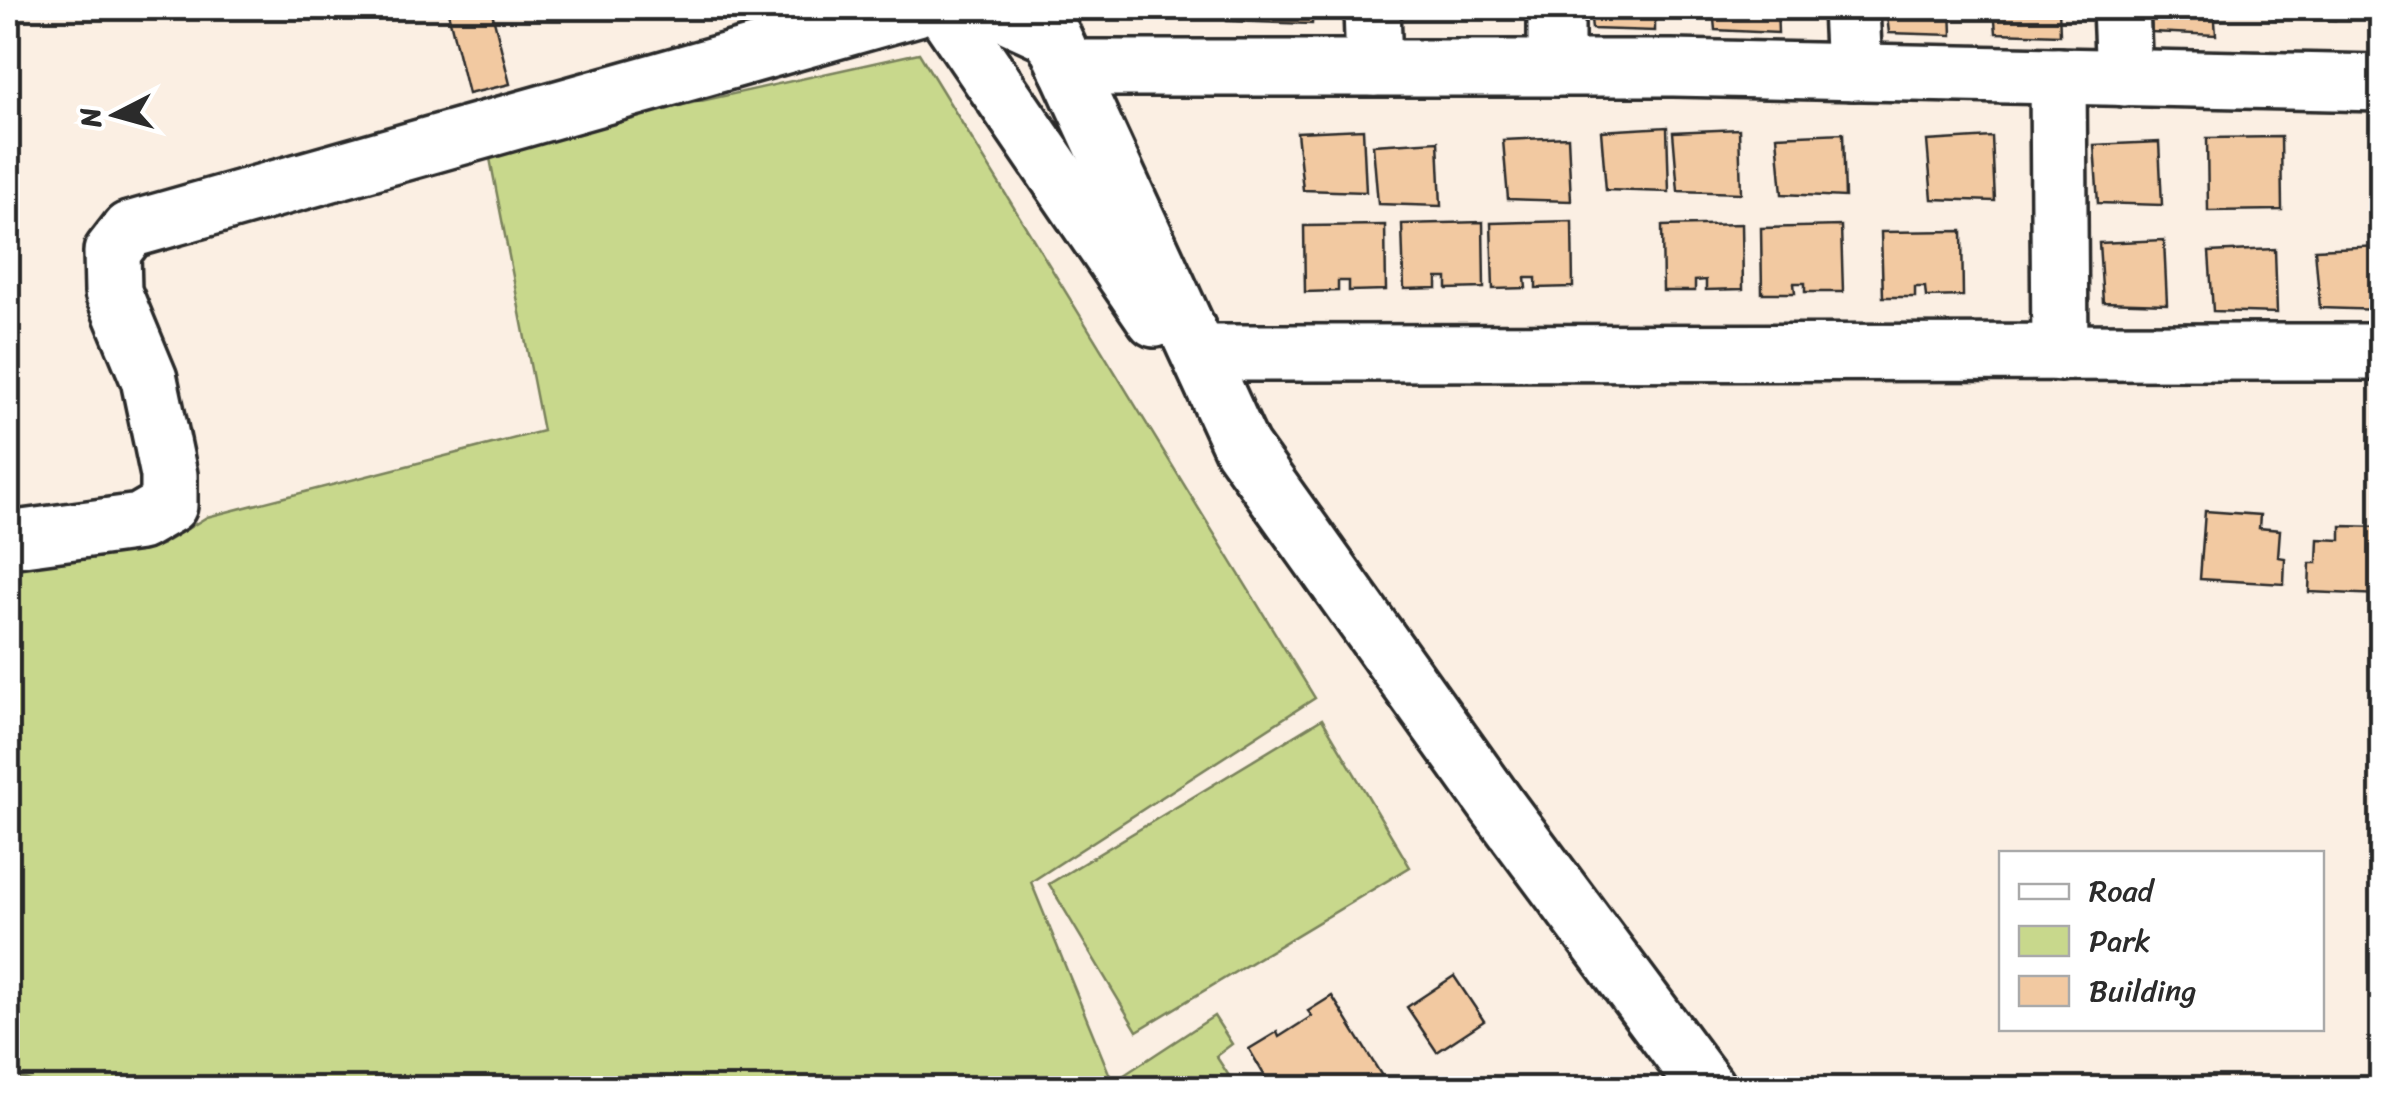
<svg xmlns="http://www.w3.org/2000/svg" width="2389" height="1096" font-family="Sriracha,sans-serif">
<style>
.green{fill:#c8d88c;stroke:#7a825c;stroke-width:2.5}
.building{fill:#f2c9a1;stroke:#2b2b2b;stroke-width:2.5}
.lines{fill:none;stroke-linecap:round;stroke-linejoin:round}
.minor-casing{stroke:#2b2b2b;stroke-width:62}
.minor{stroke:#fff;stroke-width:55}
</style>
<rect width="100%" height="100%" fill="#fbefe3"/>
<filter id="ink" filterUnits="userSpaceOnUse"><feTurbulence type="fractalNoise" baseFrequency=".01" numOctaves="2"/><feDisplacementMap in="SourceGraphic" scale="20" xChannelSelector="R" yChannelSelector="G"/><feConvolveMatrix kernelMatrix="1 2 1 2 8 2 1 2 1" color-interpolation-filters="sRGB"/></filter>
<g filter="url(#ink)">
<g class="green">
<path d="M919,53L1315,698L1031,882L1115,1088H49L8,1073V554L161,545L207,517L543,431L488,148Z"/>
<path d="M1322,719L1410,867L1137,1031L1049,884Z"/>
<path d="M1214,1016L1232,1044L1216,1056L1237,1088H1128L1121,1077Z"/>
</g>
<g class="building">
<path d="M447,8H491L510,84L468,94Z"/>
<path d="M1227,8H1313L1312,24L1227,21Z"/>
<path d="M1590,8H1655V31L1592,29Z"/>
<path d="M1713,8H1777L1778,33L1715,30Z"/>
<path d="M1886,8H1951L1952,35L1889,33Z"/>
<path d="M1994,8H2059L2060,35L1996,33Z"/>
<path d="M2150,8H2214L2216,35L2152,32Z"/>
<path d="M2271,8H2335V20L2272,17Z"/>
<path d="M1667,127L1669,192L1606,190L1601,131Z"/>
<path d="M1363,129L1366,192L1303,190L1297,132Z"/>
<path d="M1739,129L1741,193L1678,191L1673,132Z"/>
<path d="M1843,133L1845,197L1782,194L1777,136Z"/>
<path d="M1568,137L1571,201L1508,199L1503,140Z"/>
<path d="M1992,137L1995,201L1932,199L1927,141Z"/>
<path d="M2281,137L2282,210L2208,211L2207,138Z"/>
<path d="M1438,141L1441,206L1378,204L1373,145Z"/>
<path d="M2159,142L2162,205L2098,203L2094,145Z"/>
<path d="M1572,221L1573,287L1536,288V278H1525L1526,288L1493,289L1491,223Z"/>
<path d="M1483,222L1484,288L1447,289V278H1437V288L1404,289L1402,224Z"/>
<path d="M1742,224L1743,289L1706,290V280L1695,281V291H1663L1662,226Z"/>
<path d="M1385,225L1386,290L1349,291V281H1338V291L1305,292L1304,226Z"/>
<path d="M1841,226L1843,292H1805V283H1794L1795,293H1762L1761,228Z"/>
<path d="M1962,231L1963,296L1926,297L1925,287H1915V297H1883L1881,232Z"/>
<path d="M2164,240L2167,304L2103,302L2099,243Z"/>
<path d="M2381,246L2382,310L2320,308L2315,249Z"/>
<path d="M2275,249L2277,313L2213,311L2209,252Z"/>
<path d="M2205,511L2260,515L2259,528L2280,530L2278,557L2285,558L2284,584L2200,579Z"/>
<path d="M2341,526L2382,527V595L2309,592L2310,563H2317L2318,539L2341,540Z"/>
<path d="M1454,976L1484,1021L1437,1052L1407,1007Z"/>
<path d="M1332,996L1382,1076L1362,1088H1265L1261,1081L1266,1078L1249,1049L1277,1032L1279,1037L1312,1016L1308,1011Z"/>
</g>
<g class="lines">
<defs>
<g id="minor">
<path d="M943,8L1155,319"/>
<path d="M993,8L1052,35L1242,448L1498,807L1707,1088"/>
<path d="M1372,8L1374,68"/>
<path d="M1851,8L1854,72"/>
<path d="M2121,8L2124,78"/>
<path d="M1067,68H1673L2382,83"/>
<path d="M1556,68V8"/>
<path d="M2058,76L2060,353"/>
<path d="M1200,353L2382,352"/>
<path d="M8,540L140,522L169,505V475L149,379L113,292L112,252L129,230L917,8"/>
</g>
</defs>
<use href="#minor" class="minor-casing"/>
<use href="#minor" class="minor"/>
</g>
</g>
<rect width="2389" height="1096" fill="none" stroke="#fff" stroke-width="40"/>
<rect x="20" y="20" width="2349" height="1056" fill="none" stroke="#2b2b2b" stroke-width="4" filter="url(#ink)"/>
<rect x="1999" y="851" width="325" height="180" fill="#ffffff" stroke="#aaaaaa" stroke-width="2.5"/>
<rect x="2019" y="884" width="50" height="15" fill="#ffffff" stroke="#aaaaaa" stroke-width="2.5"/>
<text x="2089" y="901" font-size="30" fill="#2b2b2b">Road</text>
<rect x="2019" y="926" width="50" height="30" fill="#c8d88c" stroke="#aaaaaa" stroke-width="2.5"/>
<text x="2089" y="951" font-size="30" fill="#2b2b2b">Park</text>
<rect x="2019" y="976" width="50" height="30" fill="#f2c9a1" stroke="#aaaaaa" stroke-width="2.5"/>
<text x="2089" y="1001" font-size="30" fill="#2b2b2b">Building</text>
<g transform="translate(115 115) rotate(264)" stroke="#ffffff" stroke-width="8" paint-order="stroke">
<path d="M0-8L18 38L0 25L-18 38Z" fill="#2b2b2b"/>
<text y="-15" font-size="28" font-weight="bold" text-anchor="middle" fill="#2b2b2b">N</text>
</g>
</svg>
